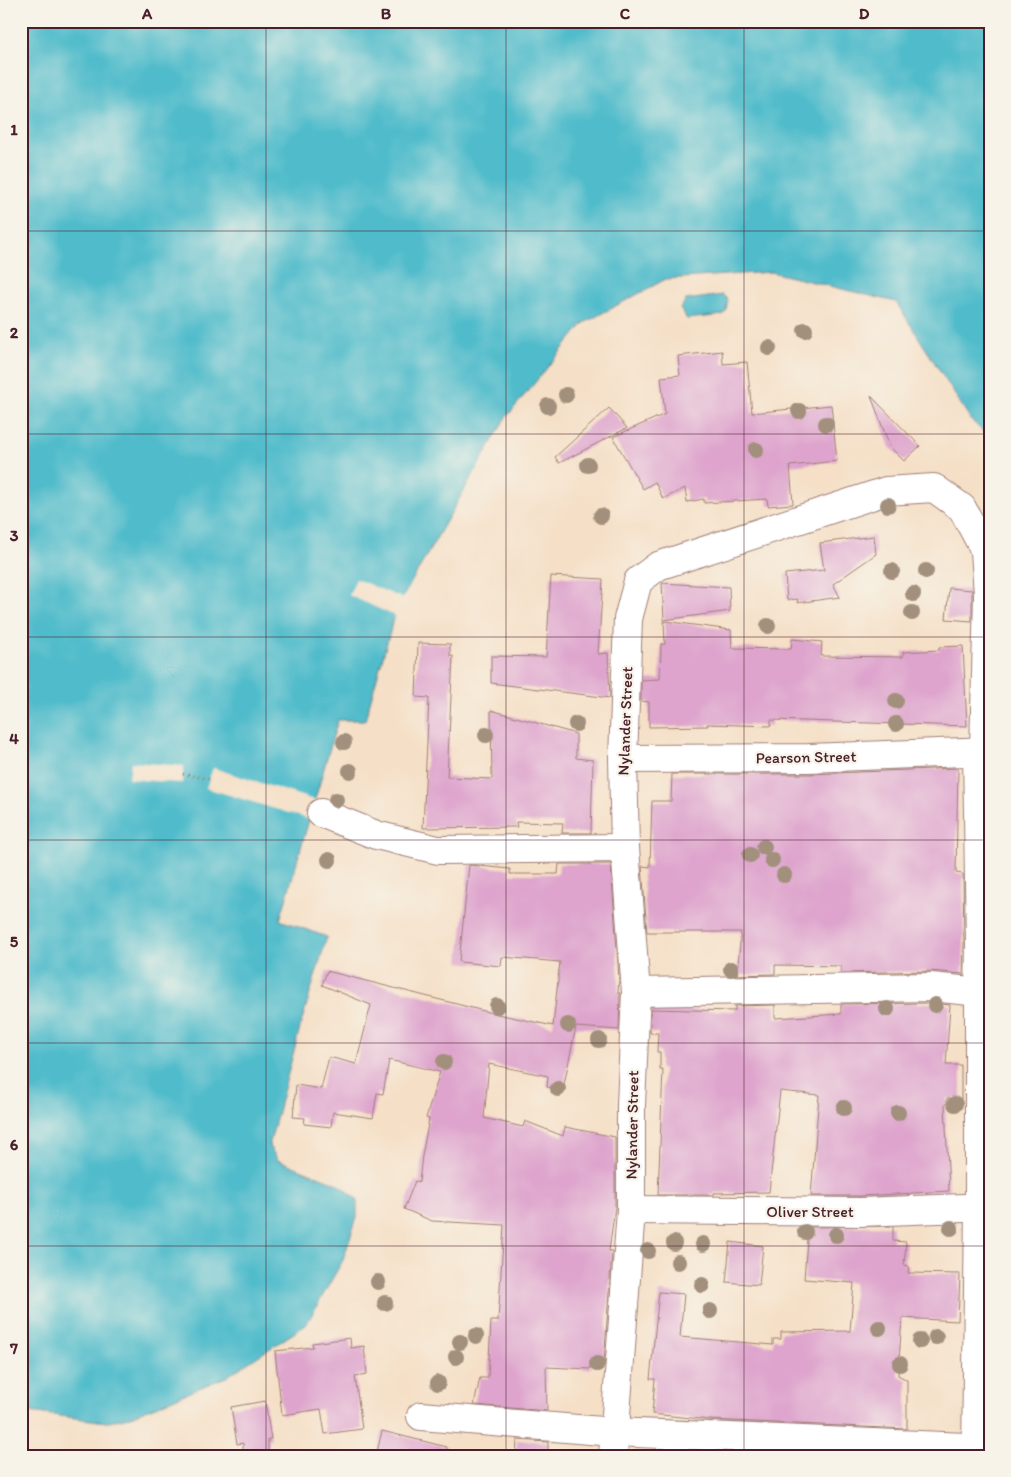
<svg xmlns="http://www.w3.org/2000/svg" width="1011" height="1477" font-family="Itim,sans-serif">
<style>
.water{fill:#50bbcb;stroke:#4d6d7b}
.pier{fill:#f5dfc6}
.building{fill:#dea4cd}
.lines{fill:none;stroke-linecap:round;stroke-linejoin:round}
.minor-casing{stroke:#a07f78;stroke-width:30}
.path{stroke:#a07f78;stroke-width:3;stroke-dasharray:1 4;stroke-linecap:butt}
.minor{stroke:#fff;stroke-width:28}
.tree{fill:#a2907d}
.grid{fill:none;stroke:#4a1f2b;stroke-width:1;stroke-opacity:0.55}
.labels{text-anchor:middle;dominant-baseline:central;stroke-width:4.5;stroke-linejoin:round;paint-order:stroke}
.street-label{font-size:16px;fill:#4a1f2b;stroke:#f7f3e8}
.neatline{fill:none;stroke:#4a1f2b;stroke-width:2}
.grid-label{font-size:16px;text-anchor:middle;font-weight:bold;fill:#4a1f2b}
</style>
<rect width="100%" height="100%" fill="#f7f3e8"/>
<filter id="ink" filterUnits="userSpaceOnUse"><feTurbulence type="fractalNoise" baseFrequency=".02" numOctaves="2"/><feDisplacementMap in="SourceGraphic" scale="10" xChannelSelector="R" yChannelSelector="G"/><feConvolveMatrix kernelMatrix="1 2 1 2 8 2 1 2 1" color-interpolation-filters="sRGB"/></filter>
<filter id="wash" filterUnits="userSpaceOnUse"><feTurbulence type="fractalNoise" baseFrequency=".0096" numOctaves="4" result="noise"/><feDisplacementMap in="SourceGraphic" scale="20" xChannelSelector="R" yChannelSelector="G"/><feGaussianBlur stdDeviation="1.12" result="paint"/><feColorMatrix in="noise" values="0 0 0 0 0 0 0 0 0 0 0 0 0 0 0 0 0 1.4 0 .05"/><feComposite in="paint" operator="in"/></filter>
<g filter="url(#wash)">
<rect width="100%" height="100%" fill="#f5dfc6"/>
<g class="water">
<path d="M21,21H990V438L971,420L896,302L771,272L666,279L584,323L505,419L397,607L365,720H338L280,920L327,937L302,1020L269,1146L278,1160L338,1184L357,1199V1217L343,1260L306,1325L226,1377L129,1417L106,1422L21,1411Z"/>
<path d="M723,295L728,300L726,311L723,315L687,319L680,309L686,300Z"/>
</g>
<g class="pier">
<path d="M356,579L404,599L397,617L349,595Z"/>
<path d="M131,762L184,766L182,783L129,779Z"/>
<path d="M213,768L317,801L312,820L206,788Z"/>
</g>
<g id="blocks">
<g class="building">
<path d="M722,351L723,364L747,362L752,413L831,405L837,461L790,466L793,504L768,506L767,499L704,503V499L687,502L685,488L663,499L655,482L643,489L613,437L665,414L661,377L680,375L678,356Z"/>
<path d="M871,396L920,446L904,461L890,447Z"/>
<path d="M609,408L627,428L559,463L555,457Z"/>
<path d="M874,536L876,554L833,584L840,597L797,603L798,599L787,600L785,574L824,570L820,543Z"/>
<path d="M551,576L603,579L598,654L608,653L610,698L491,683V656L546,657Z"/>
<path d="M662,583L729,587L730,611L664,620Z"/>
<path d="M949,588L972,590V621L946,619Z"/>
<path d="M664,621L731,630L732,648L787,649H791L792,639L822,642L821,656L903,657V652L939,650V647L963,646L967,726L771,720V726L707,724L708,726L649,727V702L641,701V680L660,679L661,644H665Z"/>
<path d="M418,643L450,644V656H453L447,777L492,779L491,710L576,734V758L593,760L591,833H562L563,823L516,822L517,827L423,828L429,698L416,697Z"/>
<path d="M958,768L956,873L963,874L964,945L963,974L931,971L841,973V966L775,965V974L737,975L741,932H647L642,866L650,867L652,801H671L672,774H809Z"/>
<path d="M559,864H611L619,979L618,993H620L619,1030L576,1027L563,1089L547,1087L548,1076L489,1064L484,1118L523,1127L525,1121L563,1136L565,1127L615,1137V1207L609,1251H612L604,1363L591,1362L590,1369L546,1367L547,1411L474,1405L480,1378H488L491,1321H498L504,1225L432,1221L404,1209L415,1181L419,1182L422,1156L429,1119L426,1118L440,1072L389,1060L383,1094L377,1093L373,1118L333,1112L331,1127L304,1124L305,1118L293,1117L296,1085L321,1089L329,1057L356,1064L371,1005L322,985L327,971L488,1012L553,1026L560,962L502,957L501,966L459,962L469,865L510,869V874H558Z"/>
<path d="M930,1003L950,1005L946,1065H961V1099L947,1098V1104H945L949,1191L861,1196H811L819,1095L780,1091L769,1192L714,1193V1195H658L663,1069H660V1052H657L658,1033H650L651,1009L735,1011V1006L775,1005V1018L841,1014V1004Z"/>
<path d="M893,1226V1241L906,1242L904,1265L909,1266L908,1273L960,1274L958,1321L902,1318L898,1375L907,1380V1429L711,1420L652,1414L655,1379H650L659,1292L684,1294L680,1337L773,1345V1339H781V1332L850,1331L854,1283L804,1279L808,1227Z"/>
<path d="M730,1242L763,1246L759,1285L726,1282Z"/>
<path d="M350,1338L351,1348L364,1346L367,1374L355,1376L362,1429L325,1434L321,1409L282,1415L275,1351L313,1347L312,1343Z"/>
<path d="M265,1401L271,1439H268V1456H243V1443L237,1444L231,1407Z"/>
<path d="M382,1431L447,1447L446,1456H376Z"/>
<path d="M517,1440L548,1442V1456H516Z"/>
<path d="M732,1453L805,1456H731Z"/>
</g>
</g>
</g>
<g filter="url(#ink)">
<use href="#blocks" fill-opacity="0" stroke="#a07f78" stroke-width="1"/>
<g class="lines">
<defs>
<g id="minor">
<path d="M623,759L809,758L990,751"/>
<path d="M321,813L376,835L438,850L625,848"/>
<path d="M636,992L931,987L990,993"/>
<path d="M631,1210L861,1212L990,1207"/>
<path d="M421,1416L614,1432L990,1448"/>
<path d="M613,1456L631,1210V1105L636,992L625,848L623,759L628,619L638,581L658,566L886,491L934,488L962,508L985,551L988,594L984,750"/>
<path d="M976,1456L979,1207V993L980,945L977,750"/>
</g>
</defs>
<use href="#minor" class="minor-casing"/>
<path class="path" d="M183,774L209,779"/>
<use href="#minor" class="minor"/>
</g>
<g class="tree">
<circle cx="805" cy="330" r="8"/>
<circle cx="769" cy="348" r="8"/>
<circle cx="566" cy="395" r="8"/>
<circle cx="548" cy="406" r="8"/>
<circle cx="799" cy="411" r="8"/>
<circle cx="826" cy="424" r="8"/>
<circle cx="756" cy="450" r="8"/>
<circle cx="588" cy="465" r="8"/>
<circle cx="888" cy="505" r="8"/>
<circle cx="601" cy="516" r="8"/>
<circle cx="892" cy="571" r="8"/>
<circle cx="926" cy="571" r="8"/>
<circle cx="913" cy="594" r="8"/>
<circle cx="912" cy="613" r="8"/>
<circle cx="768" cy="626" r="8"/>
<circle cx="896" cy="701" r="8"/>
<circle cx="576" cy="724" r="8"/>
<circle cx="896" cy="724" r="8"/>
<circle cx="486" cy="735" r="8"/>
<circle cx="344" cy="742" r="8"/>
<circle cx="350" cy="771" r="8"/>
<circle cx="336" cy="800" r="8"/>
<circle cx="764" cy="847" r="8"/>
<circle cx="750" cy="855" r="8"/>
<circle cx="329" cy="860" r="8"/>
<circle cx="772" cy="860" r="8"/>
<circle cx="784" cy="875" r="8"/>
<circle cx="731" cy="969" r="8"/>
<circle cx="935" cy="1005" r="8"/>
<circle cx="497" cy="1006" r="8"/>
<circle cx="887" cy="1009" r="8"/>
<circle cx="568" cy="1025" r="8"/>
<circle cx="599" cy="1040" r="8"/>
<circle cx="444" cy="1062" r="8"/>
<circle cx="558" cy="1089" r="8"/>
<circle cx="955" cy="1104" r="8"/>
<circle cx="844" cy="1108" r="8"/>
<circle cx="898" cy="1113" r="8"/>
<circle cx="951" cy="1228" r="8"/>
<circle cx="805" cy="1232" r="8"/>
<circle cx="836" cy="1235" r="8"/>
<circle cx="674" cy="1243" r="8"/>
<circle cx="703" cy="1244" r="8"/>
<circle cx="648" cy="1251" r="8"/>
<circle cx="678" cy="1262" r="8"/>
<circle cx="378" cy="1282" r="8"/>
<circle cx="702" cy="1285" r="8"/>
<circle cx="385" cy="1303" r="8"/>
<circle cx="710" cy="1311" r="8"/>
<circle cx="879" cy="1328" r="8"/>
<circle cx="476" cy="1336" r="8"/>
<circle cx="936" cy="1337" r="8"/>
<circle cx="920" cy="1341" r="8"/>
<circle cx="460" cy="1342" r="8"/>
<circle cx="456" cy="1357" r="8"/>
<circle cx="597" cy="1364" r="8"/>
<circle cx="900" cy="1364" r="8"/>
<circle cx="438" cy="1383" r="8"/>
</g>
</g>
<path class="grid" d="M266,21V1456M506,21V1456M744,21V1456M21,231H990M21,434H990M21,637H990M21,840H990M21,1043H990M21,1246H990"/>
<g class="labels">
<g class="street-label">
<text transform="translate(625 721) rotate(-88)">Nylander Street</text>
<text transform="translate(806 757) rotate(-1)">Pearson Street</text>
<text transform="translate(632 1125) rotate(-89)">Nylander Street</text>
<text x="810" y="1211">Oliver Street</text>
</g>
</g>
<rect width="1011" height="1477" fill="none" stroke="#f7f3e8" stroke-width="55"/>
<rect x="28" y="28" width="956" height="1422" class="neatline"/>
<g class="grid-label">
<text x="147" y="19">A</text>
<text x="386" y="19">B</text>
<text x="625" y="19">C</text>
<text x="864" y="19">D</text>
<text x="14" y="135">1</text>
<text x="14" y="338">2</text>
<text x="14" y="541">3</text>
<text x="14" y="744">4</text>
<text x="14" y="947">5</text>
<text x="14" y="1150">6</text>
<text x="14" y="1354">7</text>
</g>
</svg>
